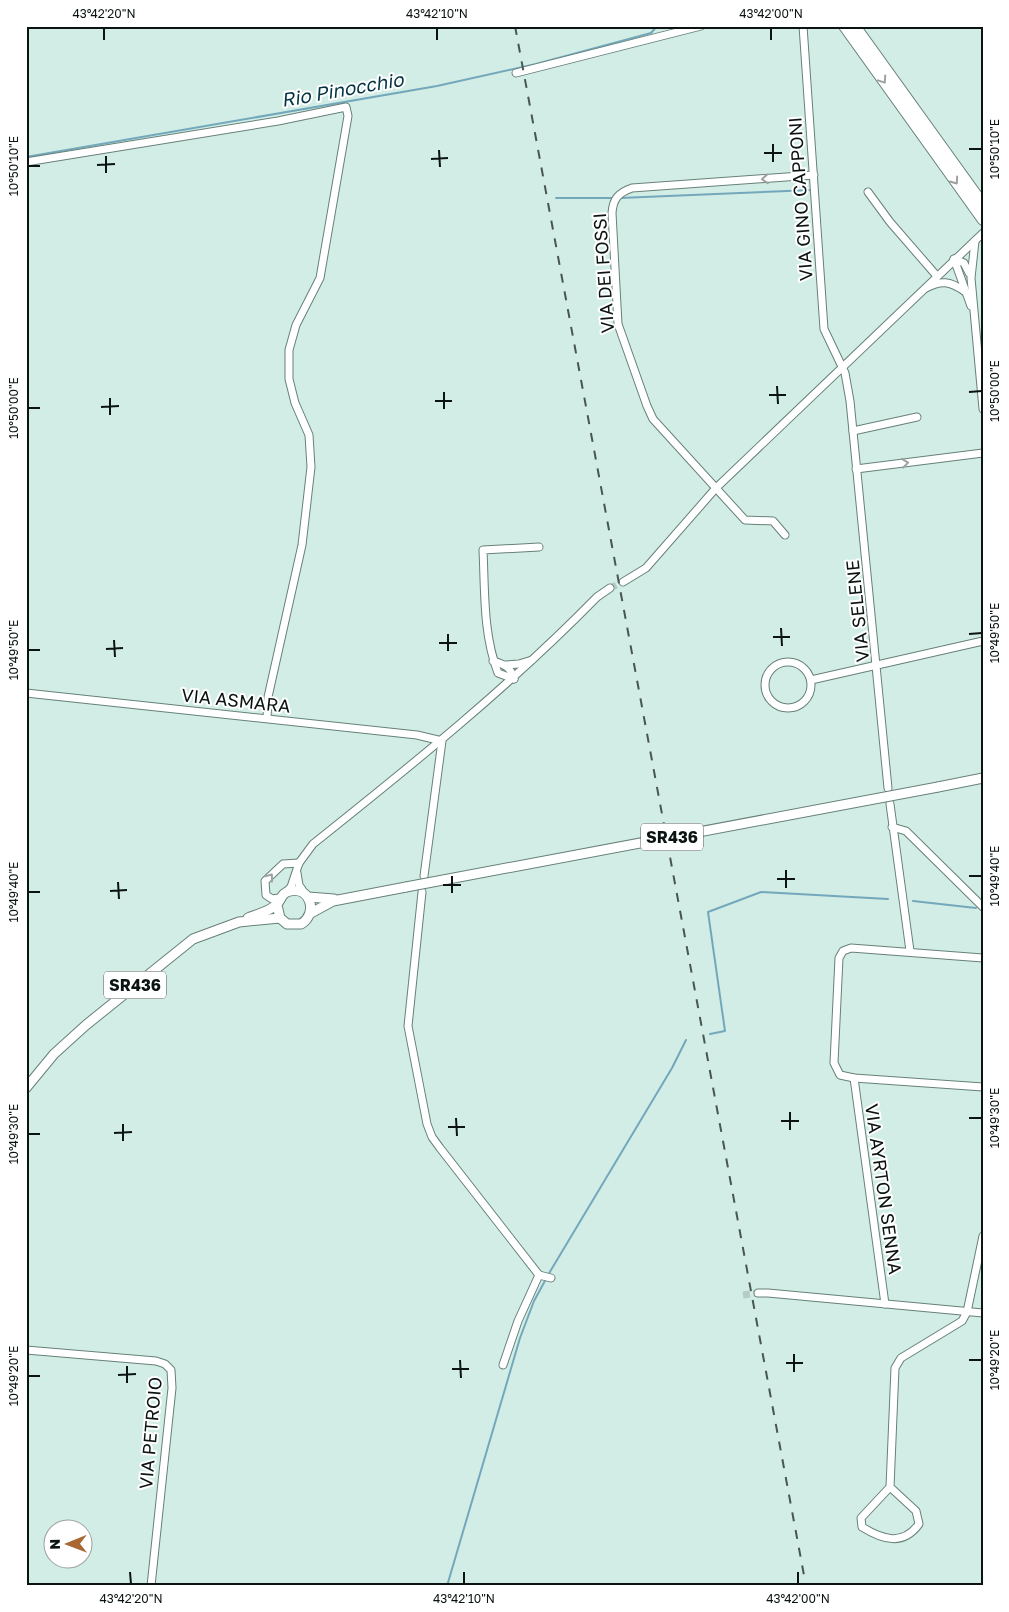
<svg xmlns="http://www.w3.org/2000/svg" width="1009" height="1612" font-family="'Golos Text',sans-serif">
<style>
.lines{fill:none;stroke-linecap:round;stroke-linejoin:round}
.stream{stroke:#73a8bc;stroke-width:2}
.minor-tunnel{stroke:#b4ccc5;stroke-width:7;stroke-dasharray:7 3.5;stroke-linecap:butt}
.minor-casing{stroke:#678079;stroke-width:9}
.major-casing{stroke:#678079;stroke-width:11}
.highway-casing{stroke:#678079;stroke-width:12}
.minor{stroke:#fff;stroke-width:7}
.major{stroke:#fff;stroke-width:9}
.highway{stroke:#fff;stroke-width:10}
.rail{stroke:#475652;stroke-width:2;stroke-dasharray:9 9;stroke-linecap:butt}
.major-bridge-casing{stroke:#678079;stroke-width:11;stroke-linecap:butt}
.major-bridge{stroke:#fff;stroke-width:9}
.oneway{stroke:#9da1a0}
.ticks{fill:none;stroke:#0b1412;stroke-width:2}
.labels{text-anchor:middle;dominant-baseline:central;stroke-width:4;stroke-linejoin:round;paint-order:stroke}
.shield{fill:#fff;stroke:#545a59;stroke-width:1}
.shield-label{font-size:16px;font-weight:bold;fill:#0b1412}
.street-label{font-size:18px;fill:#0b1412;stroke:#fff}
.water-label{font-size:19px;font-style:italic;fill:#013342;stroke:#fff}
.neatline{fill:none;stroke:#0b1412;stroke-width:2}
.ticks-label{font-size:12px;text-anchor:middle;fill:#0b1412}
</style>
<rect width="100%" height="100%" fill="#d2ede5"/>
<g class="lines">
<g class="stream">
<path d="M26,157L437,86L536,64L651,33L657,26"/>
<path d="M556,198H611"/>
<path d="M620,198L812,190"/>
<path d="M913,901L976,908"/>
<path d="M710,1034L725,1031L708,912L761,892L888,899"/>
<path d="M548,1275L672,1068L686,1040"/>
<path d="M447,1586L520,1338L534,1301L546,1279"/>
</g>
<g class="minor-tunnel">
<path d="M610,588L623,582"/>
<path d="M743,1295L758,1293"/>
</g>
<defs>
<g id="minor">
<path d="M803,26L824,329L845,373L850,401L888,788"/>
<path d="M516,73L701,26"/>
<path d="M26,162L278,121L346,107L348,116L320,278L296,325L289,350V379L295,403L309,435L311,467L302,545L268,697L267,718"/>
<path d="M868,192L890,222L936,275"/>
<path d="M975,241L971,278L983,409"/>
<path d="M954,259L971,306"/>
<path d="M954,259L964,263L969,273"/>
<path d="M926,288C941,280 950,281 964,291"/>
<path d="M853,431L917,417"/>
<path d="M856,469L983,453"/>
<path d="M785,535L773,521L745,520L653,419L647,406L618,324L612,213C613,199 618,193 632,188L814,175"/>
<path d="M623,582L646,568L716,488L983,233"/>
<path d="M493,661C505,665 510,666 514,679"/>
<circle cx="788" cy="685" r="23"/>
<path d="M506,665L519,664L532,660"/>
<path d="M514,679L498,673C483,634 485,592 483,550L539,547"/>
<path d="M811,680L983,641"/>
<path d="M26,693L417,735L442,741L424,876"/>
<path d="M890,804L910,951"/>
<path d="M892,827L906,831L983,907"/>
<path d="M297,873L299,885L305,894"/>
<path d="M422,892L408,1026L427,1124L432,1137L440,1148L539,1275"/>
<path d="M285,893L291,887L299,863L313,844C412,765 509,687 597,597L610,588"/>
<path d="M279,898L272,899L266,895L265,881L283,864L299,863"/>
<path d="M983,958L851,948L843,951L839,958L834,1063L840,1075L854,1078L983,1087"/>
<path d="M854,1078L885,1304"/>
<path d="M539,1275L551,1278"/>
<path d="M758,1293H768L983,1313"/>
<path d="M26,1350L156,1361L165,1364L171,1370L172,1388L151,1586"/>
<path d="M503,1365L518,1321L539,1275"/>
<path d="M890,1487L916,1511L919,1524C903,1546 883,1540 862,1527L861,1518L890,1487L895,1368L901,1358L962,1321L967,1312L983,1236"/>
</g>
<g id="major">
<path d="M938,787L983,778"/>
<path d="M308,897L334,899"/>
<path d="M311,913L333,901L406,887"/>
<path d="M248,918C255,915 271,911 277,904C282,899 281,893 290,891C311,886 318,914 301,924H287L280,918L277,905"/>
<path d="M26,1088L54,1054L86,1025L193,939L239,922L280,918"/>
</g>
<g id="highway">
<path d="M844,26L983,220"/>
<path d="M855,26L983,204"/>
</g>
</defs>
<use href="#minor" class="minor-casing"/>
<use href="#major" class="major-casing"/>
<use href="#highway" class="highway-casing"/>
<use href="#minor" class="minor"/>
<use href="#major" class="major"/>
<use href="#highway" class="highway"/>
<path class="rail" d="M515,26L806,1586"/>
<defs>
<path id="major-bridge" d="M406,887L938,787"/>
</defs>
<use href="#major-bridge" class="major-bridge-casing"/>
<use href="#major-bridge" class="major-bridge"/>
</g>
<defs><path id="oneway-chevron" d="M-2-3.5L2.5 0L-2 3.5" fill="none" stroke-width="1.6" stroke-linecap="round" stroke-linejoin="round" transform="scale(1.25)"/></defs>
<g class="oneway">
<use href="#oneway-chevron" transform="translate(883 80) rotate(56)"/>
<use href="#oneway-chevron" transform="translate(765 179) rotate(176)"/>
<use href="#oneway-chevron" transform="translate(955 181) rotate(55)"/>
<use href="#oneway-chevron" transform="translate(905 463) rotate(-7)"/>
<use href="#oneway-chevron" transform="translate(270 877) rotate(-53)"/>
</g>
<path class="ticks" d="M104,28V40M437,28V40M771,28V40M773,144V162M969,149H982M439,150L440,167M764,153H782M106,156V173M431,159L448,158M97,165L115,164M28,166H40M777,386L778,404M444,392V409M969,392L982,391M769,395H786M110,398V415M435,401H452M101,407L119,406M28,408H40M781,628L782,646M448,634V651M969,634L982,633M773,637H790M114,640L115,657M439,643H457M106,649L123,648M28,650H40M786,870V888M452,876V893M969,876H982M777,879H795M118,882L119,899M443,885H461M110,891L127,890M28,892H40M790,1112V1130M456,1118L457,1136M969,1118H982M781,1121H799M123,1124V1141M448,1127H465M114,1133L132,1132M28,1134H40M794,1354V1372M460,1360L461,1378M969,1360H982M786,1363H803M127,1366V1383M452,1369H469M118,1375L136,1374M28,1376H40M130,1572L131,1584M464,1572V1584M798,1572V1584"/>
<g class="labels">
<g class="shield">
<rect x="641" y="823.5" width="62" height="27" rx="4"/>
<rect x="104" y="971.5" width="62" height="27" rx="4"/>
</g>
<g class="shield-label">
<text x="672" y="837">SR436</text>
<text x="135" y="985">SR436</text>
</g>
<g class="street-label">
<text transform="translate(800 199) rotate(-94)">VIA GINO CAPPONI</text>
<text transform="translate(603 273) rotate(-94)">VIA DEI FOSSI</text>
<text transform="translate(857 611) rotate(-96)">VIA SELENE</text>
<text transform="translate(236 700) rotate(6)">VIA ASMARA</text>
<text transform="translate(884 1189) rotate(82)">VIA AYRTON SENNA</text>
<text transform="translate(150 1433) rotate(-85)">VIA PETROIO</text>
</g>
<g class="water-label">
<text transform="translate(342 89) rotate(-10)">Rio Pinocchio</text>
</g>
</g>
<rect width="1009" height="1612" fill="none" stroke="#ffffff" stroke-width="55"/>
<g transform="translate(68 1544) rotate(269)"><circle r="24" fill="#ffffff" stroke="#9da1a0"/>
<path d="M0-4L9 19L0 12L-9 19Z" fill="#a96732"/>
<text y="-8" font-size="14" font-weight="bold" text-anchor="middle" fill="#0b1412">N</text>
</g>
<rect x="28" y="28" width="954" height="1556" class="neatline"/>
<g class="ticks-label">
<text x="104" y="18">43°42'20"N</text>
<text x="437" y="18">43°42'10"N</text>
<text x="771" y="18">43°42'00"N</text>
<text transform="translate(995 149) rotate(-90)" y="4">10°50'10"E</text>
<text transform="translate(14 166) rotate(-90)" y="4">10°50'10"E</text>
<text transform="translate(995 391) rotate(-90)" y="4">10°50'00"E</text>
<text transform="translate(14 408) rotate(-90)" y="4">10°50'00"E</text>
<text transform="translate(995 633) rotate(-90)" y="4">10°49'50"E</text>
<text transform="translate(14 650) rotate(-90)" y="4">10°49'50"E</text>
<text transform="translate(995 876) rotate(-90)" y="4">10°49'40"E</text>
<text transform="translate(14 892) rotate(-90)" y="4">10°49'40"E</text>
<text transform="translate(995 1118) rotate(-90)" y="4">10°49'30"E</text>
<text transform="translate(14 1134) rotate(-90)" y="4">10°49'30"E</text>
<text transform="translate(995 1360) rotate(-90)" y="4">10°49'20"E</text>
<text transform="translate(14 1376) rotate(-90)" y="4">10°49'20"E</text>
<text x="131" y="1603">43°42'20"N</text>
<text x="464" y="1603">43°42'10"N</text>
<text x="798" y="1603">43°42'00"N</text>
</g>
</svg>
